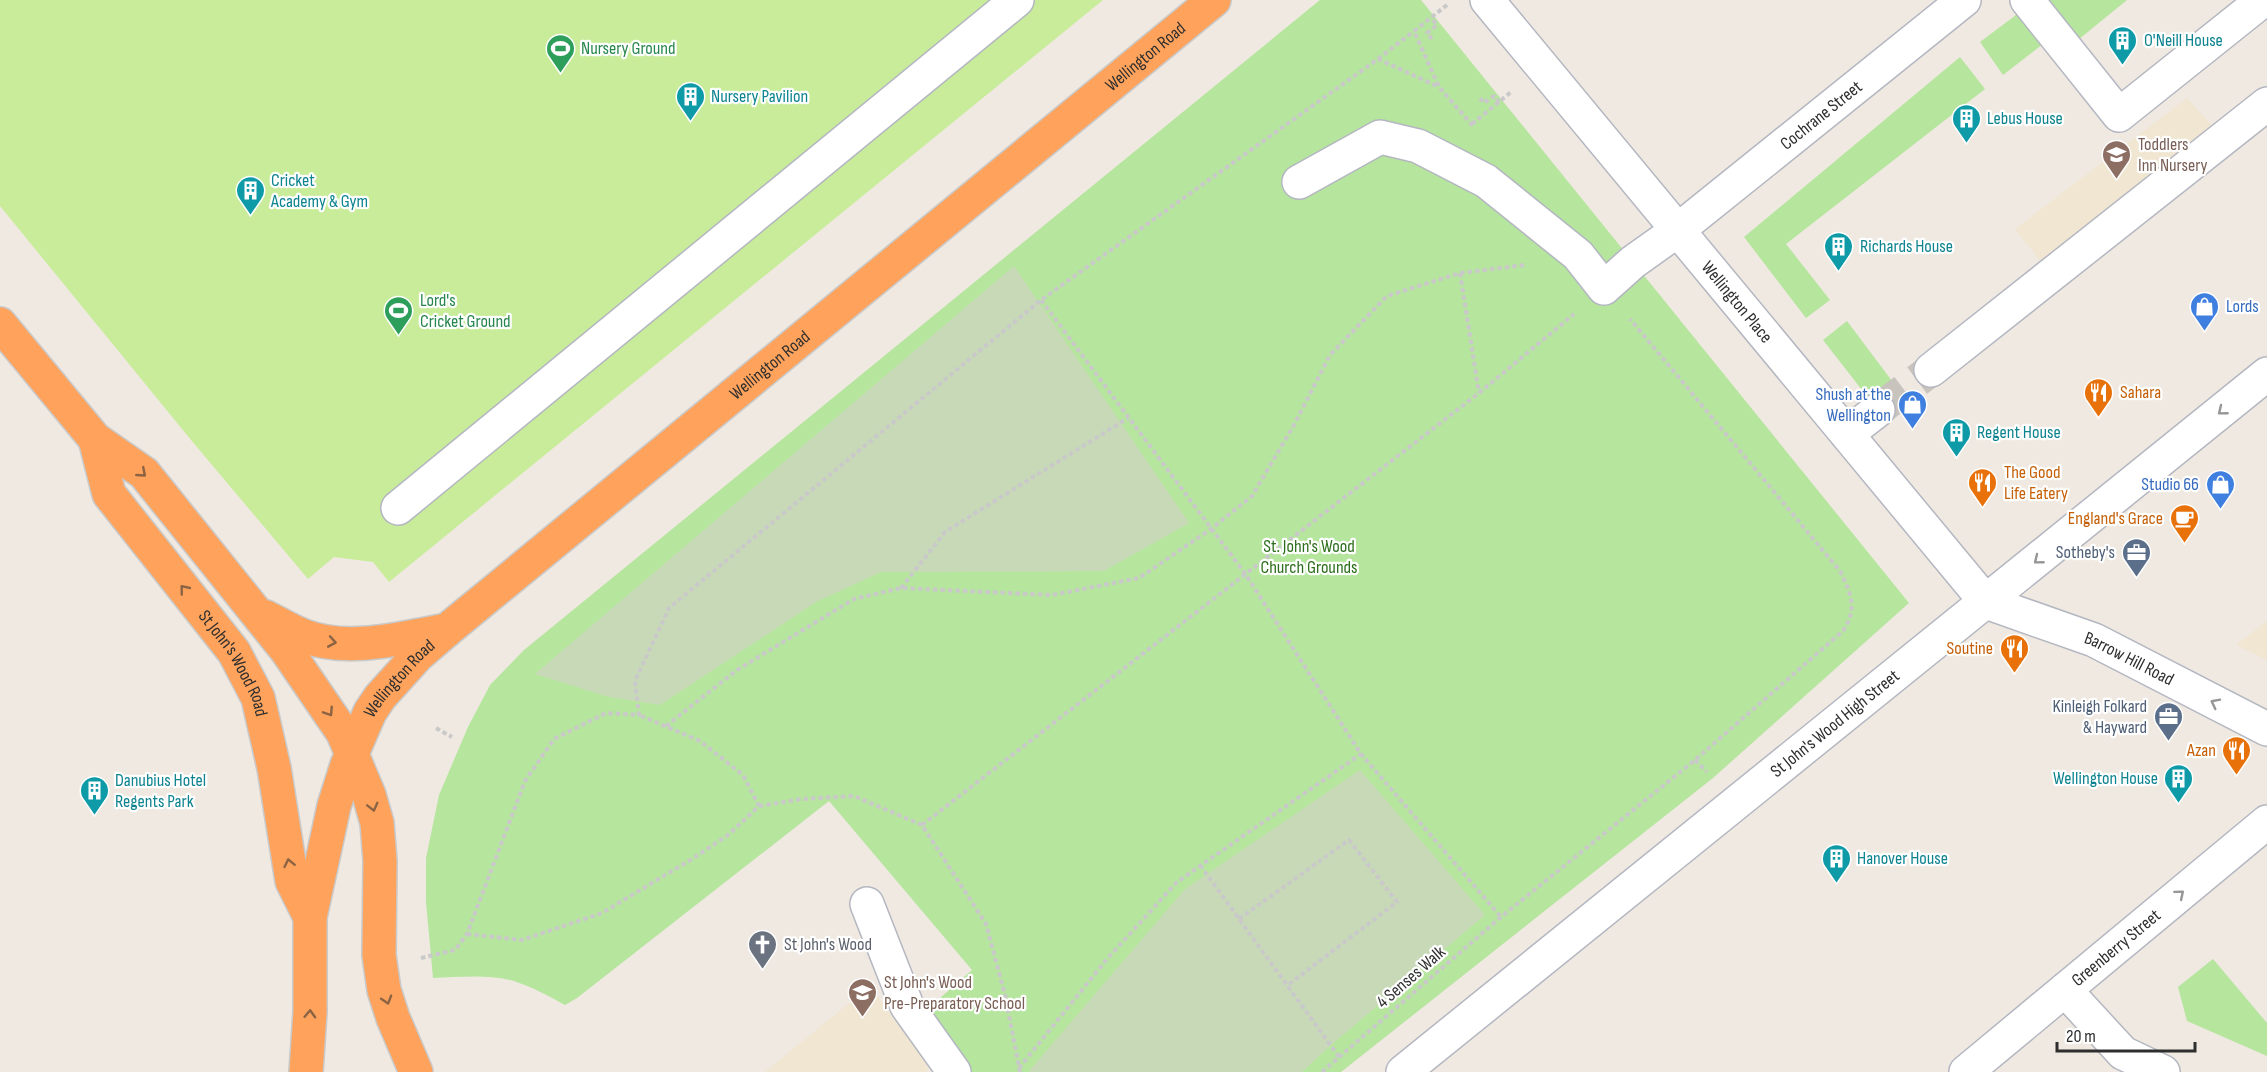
<svg xmlns="http://www.w3.org/2000/svg" width="2267" height="1072" font-family="'Sofia Sans Condensed',sans-serif">
<style>
.education{fill:#f0e6d1}
.green{fill:#b6e59e}
.cemetery{fill:#c8d9b8}
.pitch{fill:#c9ec9a}
.lines{fill:none;stroke-linecap:round;stroke-linejoin:round}
.minor-tunnel{stroke:#c8c4bd;stroke-width:33;stroke-dasharray:33 16;stroke-linecap:butt}
.minor-casing{stroke:#b4b7c1;stroke-width:36}
.highway-casing{stroke:#c9c9c9;stroke-width:36}
.path{stroke:#c9c9c9;stroke-width:4;stroke-dasharray:4.5 3;stroke-linecap:butt}
.minor{stroke:#fff;stroke-width:33}
.highway{stroke:#ffa35c;stroke-width:33}
.oneway{stroke:#969696}
.oneway2{stroke:#8c6343}
.labels{text-anchor:middle;dominant-baseline:central;stroke-width:4.5;stroke-linejoin:round;paint-order:stroke}
.culture-label{font-size:18px;fill:#0d838f;stroke:#fff;text-anchor:start}
.leisure-label{font-size:18px;fill:#27864d;stroke:#fff;text-anchor:start}
.street-label{font-size:18px;fill:#2e2e2e;stroke:#fff}
.education-label{font-size:18px;fill:#785e54;stroke:#fff;text-anchor:start}
.shop-label{font-size:18px;fill:#366cbe;stroke:#fff;text-anchor:end}
.food-label{font-size:18px;fill:#c56008;stroke:#fff;text-anchor:end}
.park-label{font-size:18px;fill:#2c6e1b;stroke:#fff}
.service-label{font-size:18px;fill:#4e5e75;stroke:#fff;text-anchor:end}
.worship-label{font-size:18px;fill:#5b616d;stroke:#fff;text-anchor:start}
</style>
<rect width="100%" height="100%" fill="#efe9e1"/>
<g class="education">
<path d="M2187,98L2215,129L2045,267L2015,229Z"/>
<path d="M2267,621V660L2236,645Z"/>
<path d="M870,986L928,1065L927,1072H765Z"/>
</g>
<g class="green">
<path d="M1320,0H1421L1909,603L1713,778L1341,1072H971L924,1012L972,970L829,801L577,998L565,1005C549,996 532,987 514,981C489,974 459,977 433,978L426,902V858L439,795L468,727L490,685L524,650Z"/>
<path d="M2046,0H2127L2078,40Z"/>
<path d="M2020,12L2043,44L2003,75L1980,42Z"/>
<path d="M1960,57L1985,89L1786,244L1830,300L1806,318L1744,237Z"/>
<path d="M1847,321L1892,381L1869,399L1823,340Z"/>
<path d="M2213,959L2267,1023V1056L2187,1021L2178,987Z"/>
</g>
<g class="cemetery">
<path d="M1014,266L1189,523L1104,571L881,572L816,602L660,705L609,697L535,674Z"/>
<path d="M1360,770L1485,915L1331,1045L1302,1072H1030V1070L1185,889Z"/>
</g>
<path class="pitch" d="M0,0H1103L389,582L373,562L334,557L308,579L191,440L0,206Z"/>
<g class="lines">
<path class="minor-tunnel" d="M1878,410L1931,370"/>
<defs>
<g id="minor">
<path id="s1" d="M1487,0L1986,602L2094,640L2267,729"/>
<path d="M2027,0L2119,115L2263,0"/>
<path id="s2" d="M1299,182L1380,137L1418,146L1486,181L1578,255L1604,288L1633,262L1678,230L1964,0"/>
<path d="M1931,370L2267,104"/>
<path d="M1847,434L1878,410"/>
<path d="M398,508L1017,0"/>
<path d="M867,904L907,1006L954,1072"/>
<path d="M2065,990L2123,1053L2163,1072"/>
<path id="s3" d="M1403,1072L2267,374"/>
<path id="s4" d="M1966,1072L2267,822"/>
</g>
<g id="highway">
<path d="M0,324L95,439L144,473L287,651L343,733L369,795L377,823L380,861L379,955L384,990L393,1018L416,1072"/>
<path id="s5" d="M95,439L109,494L234,652L258,698L274,768L292,881L310,917"/>
<path d="M266,617C278,623 291,631 304,636C348,653 402,638 447,630"/>
<path id="s6" d="M306,1072L310,1012V917L334,806L347,765L370,712L380,697L418,655L447,630L1214,0"/>
</g>
</defs>
<use href="#minor" class="minor-casing"/>
<use href="#highway" class="highway-casing"/>
<g class="path">
<path d="M1447,5L1414,31L1439,87L1473,126"/>
<path d="M1432,39L1427,33L1437,25L1432,19"/>
<path d="M1378,59L1414,31"/>
<path d="M1480,98L1484,103L1494,96L1499,102"/>
<path d="M1472,124L1511,92"/>
<path d="M1460,273L1479,393"/>
<path d="M1041,300L1246,575L1361,754L1501,917"/>
<path d="M901,588L945,532L1128,418"/>
<path d="M666,726L737,670L854,599L901,588L1052,595L1139,578L1211,529L1252,496L1294,425L1330,355L1387,296L1460,273L1525,265"/>
<path d="M436,728L452,737"/>
<path d="M1695,760L1707,772"/>
<path d="M759,806L802,799L854,796L922,825L986,924L1005,995L1020,1072"/>
<path d="M922,825L1479,393L1574,314"/>
<path d="M1200,865L1339,1057"/>
<path d="M1239,919L1349,840L1397,902L1288,985"/>
<path d="M467,934L522,940L602,913L692,859L728,835L759,806L743,775L700,741L639,715"/>
<path d="M421,958L455,950L467,934L525,781L554,739L606,713L639,715L635,681L669,608L1041,300L1378,59L1439,87"/>
<path d="M1019,1068L1107,959L1177,882L1361,754"/>
<path d="M1322,1072L1501,917L1695,760L1843,631C1858,609 1851,593 1840,571L1630,319"/>
</g>
<use href="#minor" class="minor"/>
<use href="#highway" class="highway"/>
</g>
<defs><path id="oneway-chevron" d="M-2-3.5L2.5 0L-2 3.5" fill="none" stroke-width="1.6" stroke-linecap="round" stroke-linejoin="round" transform="scale(1.5)"/></defs>
<g class="oneway">
<use href="#oneway-chevron" transform="translate(2222 411) rotate(141)"/>
<use href="#oneway-chevron" transform="translate(2038 560) rotate(141)"/>
<use href="#oneway-chevron" transform="translate(2215 703) rotate(-153)"/>
<use href="#oneway-chevron" transform="translate(2180 894) rotate(-40)"/>
</g>
<g class="oneway2">
<use href="#oneway-chevron" transform="translate(142 473) rotate(41)"/>
<use href="#oneway-chevron" transform="translate(184 589) rotate(-129)"/>
<use href="#oneway-chevron" transform="translate(332 642) rotate(10)"/>
<use href="#oneway-chevron" transform="translate(329 712) rotate(57)"/>
<use href="#oneway-chevron" transform="translate(373 807) rotate(76)"/>
<use href="#oneway-chevron" transform="translate(289 863) rotate(-102)"/>
<use href="#oneway-chevron" transform="translate(387 1000) rotate(73)"/>
<use href="#oneway-chevron" transform="translate(310 1014) rotate(-88)"/>
</g>
<defs>
<symbol id="building-pin" viewBox="-11 -11 22 30"><path d="M0 17L-7.5 6A9.5 9.5 0 1 1 7.5 6Z" fill="#0f9aa8" stroke="#fff"/><path d="M-4-6H4V6H1V3H-1V6H-4ZM-2.5-4.3h1.7v1.8h-1.7ZM.8-4.3h1.7v1.8H.8ZM-2.5-1h1.7V.8h-1.7ZM.8-1h1.7V.8H.8Z" fill="#fff"/></symbol>
<symbol id="stadium-pin" viewBox="-11 -11 22 30"><path d="M0 17L-7.5 6A9.5 9.5 0 1 1 7.5 6Z" fill="#2e9e5b" stroke="#fff"/><path d="M0-5a6.5 5 0 1 0 0 10a6.5 5 0 1 0 0-10ZM-3.5-1.8h7v3.6h-7Z" fill="#fff"/></symbol>
<symbol id="school-pin" viewBox="-11 -11 22 30"><path d="M0 17L-7.5 6A9.5 9.5 0 1 1 7.5 6Z" fill="#8d6e63" stroke="#fff"/><path d="M0-5L7-2L0 1L-7-2ZM-4 1L0 2.5L4 1V4Q0 6-4 4Z" fill="#fff"/></symbol>
<symbol id="shop-pin" viewBox="-11 -11 22 30"><path d="M0 17L-7.5 6A9.5 9.5 0 1 1 7.5 6Z" fill="#3f7fe0" stroke="#fff"/><path d="M-5-2.5h2.3a2.7 3.5 0 0 1 5.4 0H5L5.5 6h-11ZM-1.5-2.5h3a1.5 2.3 0 0 0-3 0Z" fill="#fff"/></symbol>
<symbol id="restaurant-pin" viewBox="-11 -11 22 30"><path d="M0 17L-7.5 6A9.5 9.5 0 1 1 7.5 6Z" fill="#e8710a" stroke="#fff"/><path d="M-5-6h1v4h1v-4h1v4h1v-4h1v5L-1.5 .5V6h-2V.5L-5-1ZM5-6V6H3V1.5H1.5Q1.5-4 5-6Z" fill="#fff"/></symbol>
<symbol id="cafe-pin" viewBox="-11 -11 22 30"><path d="M0 17L-7.5 6A9.5 9.5 0 1 1 7.5 6Z" fill="#e8710a" stroke="#fff"/><path d="M-5.5-4.5H6V0H3Q3 3.5 0 3.5H-2.5Q-5.5 3.5-5.5 0ZM3-3.2v2h1.7v-2ZM-6 4.5H4V6H-6Z" fill="#fff"/></symbol>
<symbol id="office-pin" viewBox="-11 -11 22 30"><path d="M0 17L-7.5 6A9.5 9.5 0 1 1 7.5 6Z" fill="#5c6f8a" stroke="#fff"/><path d="M-6-3h4V-5.5h4V-3h4V5H-6ZM-1-4.5V-3h2v-1.5ZM-6 0V1H6V0Z" fill="#fff"/></symbol>
<symbol id="church-pin" viewBox="-11 -11 22 30"><path d="M0 17L-7.5 6A9.5 9.5 0 1 1 7.5 6Z" fill="#6b7280" stroke="#fff"/><path d="M-1.2-6h2.4v3.5h3.3v2.4h-3.3V6h-2.4V-.1h-3.3v-2.4h3.3Z" fill="#fff"/></symbol>
</defs>
<g fill-rule="evenodd">
<use href="#building-pin" x="2106" y="24" width="33" height="45"/>
<use href="#stadium-pin" x="544" y="32" width="33" height="45"/>
<use href="#building-pin" x="674" y="80" width="33" height="45"/>
<use href="#building-pin" x="1950" y="102" width="33" height="45"/>
<use href="#school-pin" x="2100" y="138" width="33" height="45"/>
<use href="#building-pin" x="234" y="174" width="33" height="45"/>
<use href="#building-pin" x="1822" y="230" width="33" height="45"/>
<use href="#shop-pin" x="2188" y="290" width="33" height="45"/>
<use href="#stadium-pin" x="382" y="294" width="33" height="45"/>
<use href="#restaurant-pin" x="2082" y="376" width="33" height="45"/>
<use href="#shop-pin" x="1896" y="388" width="33" height="45"/>
<use href="#building-pin" x="1940" y="416" width="33" height="45"/>
<use href="#restaurant-pin" x="1966" y="466" width="33" height="45"/>
<use href="#shop-pin" x="2204" y="468" width="33" height="45"/>
<use href="#cafe-pin" x="2168" y="502" width="33" height="45"/>
<use href="#office-pin" x="2120" y="536" width="33" height="45"/>
<use href="#restaurant-pin" x="1998" y="632" width="33" height="45"/>
<use href="#office-pin" x="2152" y="700" width="33" height="45"/>
<use href="#restaurant-pin" x="2220" y="734" width="33" height="45"/>
<use href="#building-pin" x="2162" y="762" width="33" height="45"/>
<use href="#building-pin" x="78" y="774" width="33" height="45"/>
<use href="#building-pin" x="1820" y="842" width="33" height="45"/>
<use href="#church-pin" x="746" y="928" width="33" height="45"/>
<use href="#school-pin" x="846" y="976" width="33" height="45"/>
</g>
<g class="labels">
<g class="culture-label">
<text x="2144" y="40">O'Neill House</text>
<text x="711" y="96">Nursery Pavilion</text>
<text x="1987" y="118">Lebus House</text>
<text x="271" y="180">Cricket<tspan x="271" dy="21">Academy &amp; Gym</tspan></text>
<text x="1860" y="246">Richards House</text>
<text x="1977" y="432">Regent House</text>
<text x="2158" y="778" text-anchor="end">Wellington House</text>
<text x="115" y="780">Danubius Hotel<tspan x="115" dy="21">Regents Park</tspan></text>
<text x="1857" y="858">Hanover House</text>
</g>
<g class="leisure-label">
<text x="581" y="48">Nursery Ground</text>
<text x="420" y="300">Lord's<tspan x="420" dy="21">Cricket Ground</tspan></text>
</g>
<g class="street-label">
<text stroke="none"><textPath href="#s6" startOffset="1386">Wellington Road</textPath></text>
<text stroke="none"><textPath href="#s2" startOffset="646">Cochrane Street</textPath></text>
<text stroke="none"><textPath href="#s1" startOffset="392">Wellington Place</textPath></text>
<text stroke="none"><textPath href="#s6" startOffset="900">Wellington Road</textPath></text>
<text stroke="none"><textPath href="#s1" startOffset="936">Barrow Hill Road</textPath></text>
<text stroke="none"><textPath href="#s5" startOffset="268">St John's Wood Road</textPath></text>
<text stroke="none"><textPath href="#s6" startOffset="414">Wellington Road</textPath></text>
<text stroke="none"><textPath href="#s3" startOffset="555">St John's Wood High Street</textPath></text>
<text stroke="none"><textPath href="#s4" startOffset="195">Greenberry Street</textPath></text>
<text transform="translate(1411 977) rotate(-41)">4 Senses Walk</text>
</g>
<g class="education-label">
<text x="2138" y="144">Toddlers<tspan x="2138" dy="21">Inn Nursery</tspan></text>
<text x="884" y="982">St John's Wood<tspan x="884" dy="21">Pre-Preparatory School</tspan></text>
</g>
<g class="shop-label">
<text x="2226" y="306" text-anchor="start">Lords</text>
<text x="1891" y="394">Shush at the<tspan x="1891" dy="21">Wellington</tspan></text>
<text x="2199" y="484">Studio 66</text>
</g>
<g class="food-label">
<text x="2120" y="392" text-anchor="start">Sahara</text>
<text x="2004" y="472" text-anchor="start">The Good<tspan x="2004" dy="21">Life Eatery</tspan></text>
<text x="2163" y="518">England's Grace</text>
<text x="1993" y="648">Soutine</text>
<text x="2216" y="750">Azan</text>
</g>
<g class="park-label">
<text x="1309" y="546">St. John's Wood<tspan x="1309" dy="21">Church Grounds</tspan></text>
</g>
<g class="service-label">
<text x="2115" y="552">Sotheby's</text>
<text x="2147" y="706">Kinleigh Folkard<tspan x="2147" dy="21">&amp; Hayward</tspan></text>
</g>
<g class="worship-label">
<text x="784" y="944">St John's Wood</text>
</g>
</g>
<path d="M2057 1042v9h138v-9" fill="none" stroke="#2e2e2e" stroke-width="3"/>
<text x="2066" y="1042" font-size="18" fill="#2e2e2e" stroke="#ffffff" stroke-width="4.5" paint-order="stroke">20 m</text>
</svg>
